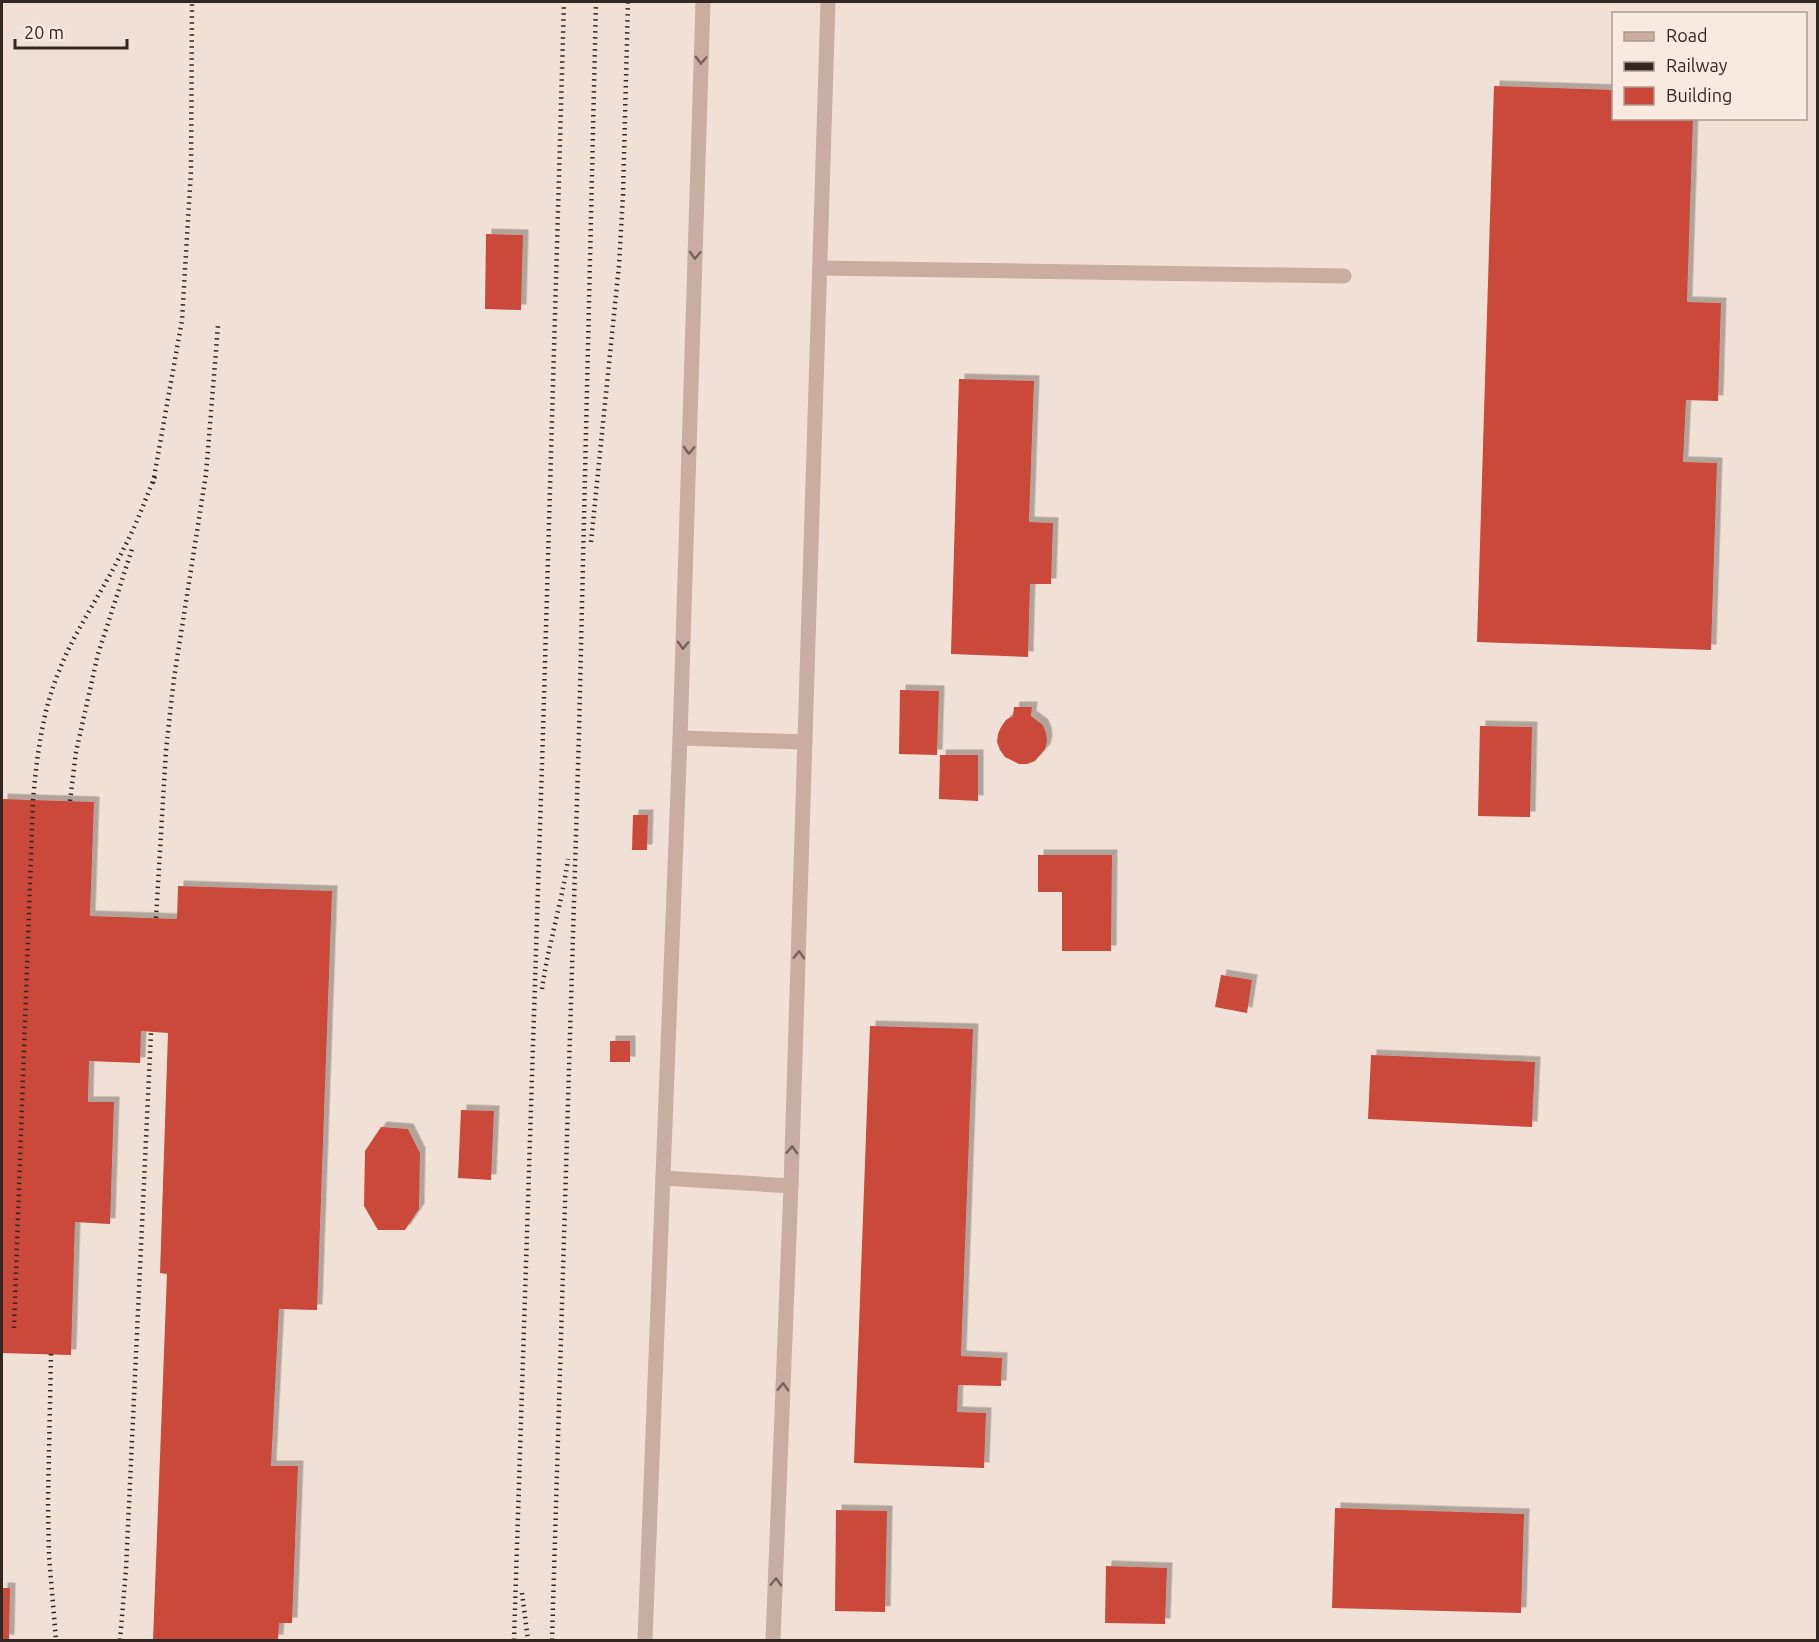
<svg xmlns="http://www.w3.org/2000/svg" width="1819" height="1642" font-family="Ubuntu,sans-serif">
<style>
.building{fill:#ca483a;filter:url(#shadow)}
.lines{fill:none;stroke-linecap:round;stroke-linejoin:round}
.minor{stroke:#c9ada1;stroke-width:15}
.rail{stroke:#332724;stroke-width:4.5;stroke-dasharray:1.5 4.5;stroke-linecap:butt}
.oneway{stroke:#76635c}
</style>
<defs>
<filter id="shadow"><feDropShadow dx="5.5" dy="-5.5" stdDeviation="0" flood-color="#0004"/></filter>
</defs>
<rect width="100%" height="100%" fill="#f1e0d5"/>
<g class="building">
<path d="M1494,86L1614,90V118H1693L1687,302L1721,303L1718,401L1686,400L1683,462L1717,463L1711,650L1477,642Z"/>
<path d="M486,234L523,235L521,310L485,309Z"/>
<path d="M959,379L1034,381L1029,522L1053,523L1051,584H1030L1028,657L951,654Z"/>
<path d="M900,690L939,691L937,755L899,754Z"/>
<path d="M1014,707H1032L1031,716L1043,725L1046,733L1047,741L1045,749L1035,761L1027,764H1019L1005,757L1000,750L997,742L998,734L1001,727L1006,720L1013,716Z"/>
<path d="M1480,726L1532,727L1530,817L1478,816Z"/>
<path d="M940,755H978V801L939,799Z"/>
<path d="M2,799L94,802L90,916L177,919L178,886L332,891L317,1310L279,1309L271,1466H298L292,1623H279L278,1640H153L167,1274L160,1273L168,1033L141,1031L140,1063L89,1061L88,1102H114L110,1224L75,1222L71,1355L2,1353Z"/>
<path d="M633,815H648L647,850H632Z"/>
<path d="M1038,855H1112L1111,951H1062V892H1038Z"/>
<path d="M1221,975L1252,980L1247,1013L1215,1007Z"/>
<path d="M870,1026L973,1029L961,1356L1002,1358L1001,1386L958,1385L957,1412L986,1413L984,1468L854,1463Z"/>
<rect x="610" y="1041" width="20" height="21"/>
<path d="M1371,1055L1535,1062L1532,1127L1368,1119Z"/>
<path d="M461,1110L494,1111L491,1180L458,1178Z"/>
<path d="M381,1127L408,1129L420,1153L419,1209L405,1230H378L364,1206L365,1151Z"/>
<path d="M1335,1508L1524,1514L1521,1613L1332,1608Z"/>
<path d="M836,1510L887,1511L885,1612L835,1611Z"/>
<path d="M1106,1566L1167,1568L1165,1624L1105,1623Z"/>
<path d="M2,1588H10L9,1640H2Z"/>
</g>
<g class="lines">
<g class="minor">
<path d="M820,268L1344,276"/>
<path d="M680,738L805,742"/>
<path d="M663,1178L791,1186"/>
<path d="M645,1640L680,738L703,2"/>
<path d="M773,1640L791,1186L828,2"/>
</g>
<g class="rail">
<path d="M153,483L182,320L191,170L192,2"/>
<path d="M591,542L619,265L623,195L628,2"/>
<path d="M70,801L76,752L98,654L133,546"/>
<path d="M156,918L166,750L174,678L206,474L218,326"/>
<path d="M542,989C548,945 562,903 568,859"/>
<path d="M14,1328L33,800C37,756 42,712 59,671C76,628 103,591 123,550C136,526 145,500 156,474"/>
<path d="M51,1354L48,1503L49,1556L56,1640"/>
<path d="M522,1593L528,1640"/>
<path d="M120,1640L126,1569L151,1032"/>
<path d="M514,1640L543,732L564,2"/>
<path d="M552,1640L579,733L596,2"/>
</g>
</g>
<defs><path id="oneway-chevron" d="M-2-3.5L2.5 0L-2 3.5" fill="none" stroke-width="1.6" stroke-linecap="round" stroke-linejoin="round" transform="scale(1.5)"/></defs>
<g class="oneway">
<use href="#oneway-chevron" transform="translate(701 60) rotate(92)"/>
<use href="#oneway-chevron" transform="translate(695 255) rotate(92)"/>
<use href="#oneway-chevron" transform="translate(689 450) rotate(92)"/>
<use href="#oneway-chevron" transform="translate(683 645) rotate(92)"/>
<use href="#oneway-chevron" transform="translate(799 955) rotate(-88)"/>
<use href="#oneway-chevron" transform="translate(792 1150) rotate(-88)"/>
<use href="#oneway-chevron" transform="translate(783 1387) rotate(-88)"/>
<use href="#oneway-chevron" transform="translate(776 1582) rotate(-88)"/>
</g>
<rect width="1819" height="1642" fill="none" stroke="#332724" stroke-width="6"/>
<rect x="1612" y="12" width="195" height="108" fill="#f9eae1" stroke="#aa9c95" stroke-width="1.5"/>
<rect x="1624" y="32" width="30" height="9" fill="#c9ada1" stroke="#aa9c95" stroke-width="1.5"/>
<text x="1666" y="42" font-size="18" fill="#332724">Road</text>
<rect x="1624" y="62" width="30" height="9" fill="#332724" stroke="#aa9c95" stroke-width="1.5"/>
<text x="1666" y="72" font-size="18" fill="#332724">Railway</text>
<rect x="1624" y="87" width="30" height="18" fill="#ca483a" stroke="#aa9c95" stroke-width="1.5"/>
<text x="1666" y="102" font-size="18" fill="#332724">Building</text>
<path d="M15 39v9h112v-9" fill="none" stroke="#332724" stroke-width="3"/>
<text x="24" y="39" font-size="18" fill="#332724" stroke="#f9eae1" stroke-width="4.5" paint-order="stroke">20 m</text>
</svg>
